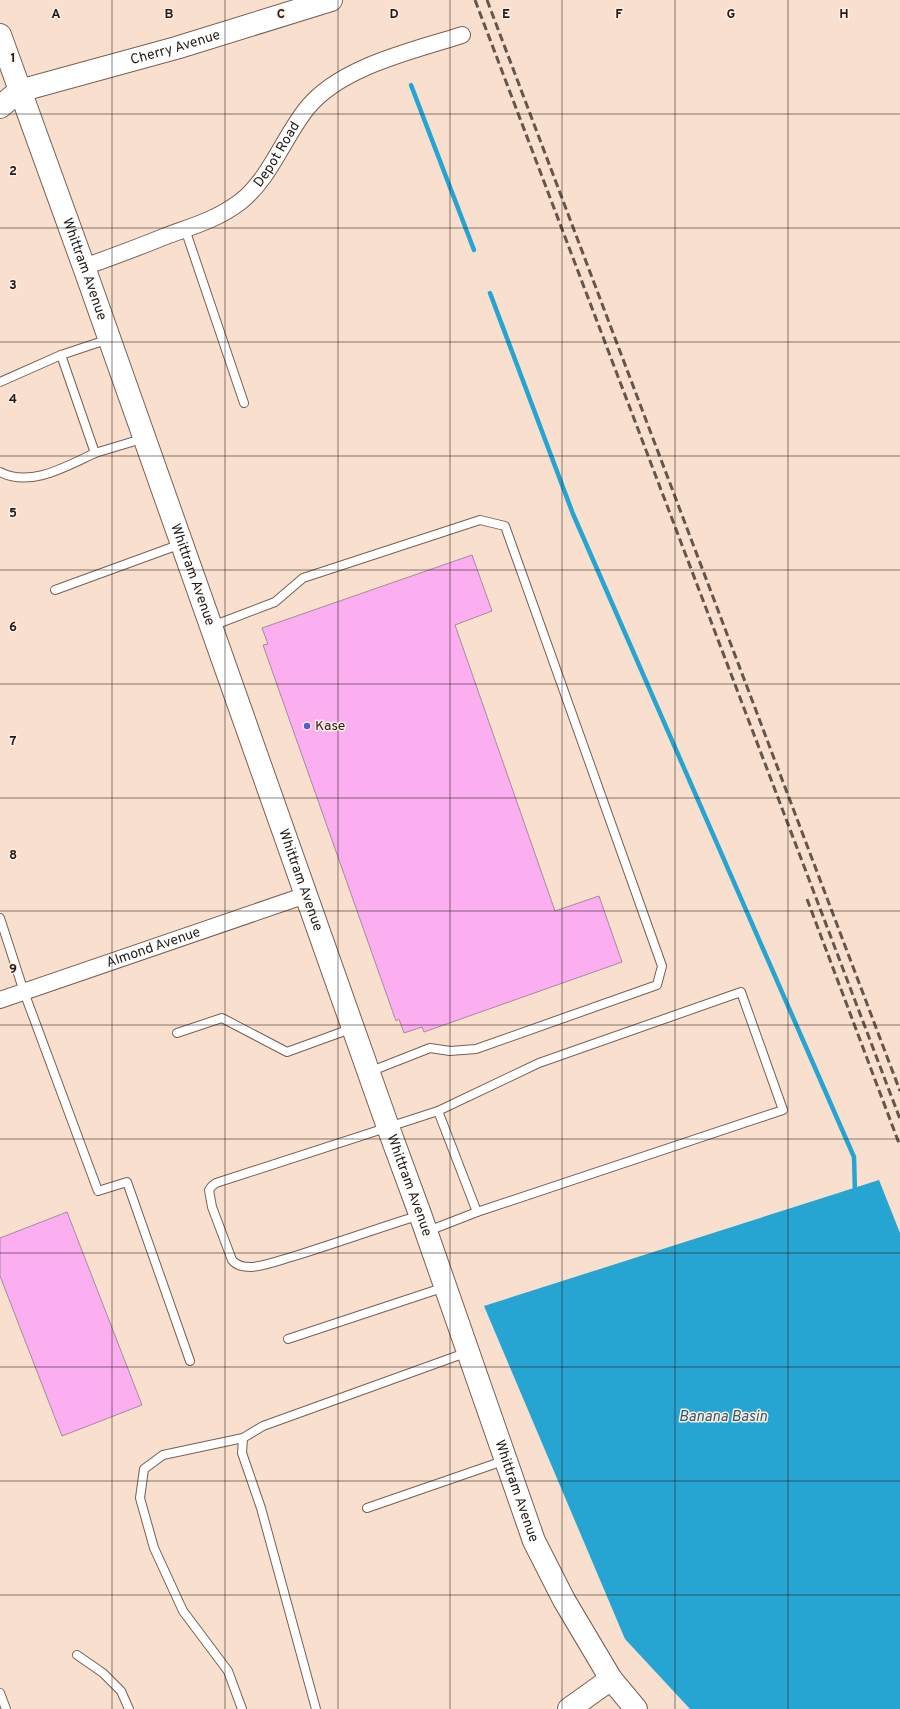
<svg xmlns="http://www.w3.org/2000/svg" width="900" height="1709" font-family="Overpass,sans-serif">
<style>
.water{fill:#26a5d2}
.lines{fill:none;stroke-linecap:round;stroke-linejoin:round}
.stream{stroke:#26a5d2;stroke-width:4.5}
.building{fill:#fbaef0;stroke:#a28d9e}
.lane-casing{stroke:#776153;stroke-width:10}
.street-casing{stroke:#776153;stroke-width:18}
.secondary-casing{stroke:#776153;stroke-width:24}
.primary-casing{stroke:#776153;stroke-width:24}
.lane{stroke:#fff;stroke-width:8}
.street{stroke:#fff;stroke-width:16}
.secondary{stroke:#fff;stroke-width:22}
.primary{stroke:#fff;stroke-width:22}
.rail{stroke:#64564d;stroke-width:3;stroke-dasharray:8 4;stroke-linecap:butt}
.grid{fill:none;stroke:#241b15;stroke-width:1;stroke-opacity:0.55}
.poi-dot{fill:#585bd2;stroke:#feeee4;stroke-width:1.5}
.labels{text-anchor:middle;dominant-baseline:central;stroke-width:3;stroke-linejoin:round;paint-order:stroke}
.street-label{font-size:14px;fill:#241b15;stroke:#feeee4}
.poi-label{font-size:14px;fill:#241b15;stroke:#feeee4;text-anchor:start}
.water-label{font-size:15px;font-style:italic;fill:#2a596d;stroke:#feeee4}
.grid-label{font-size:13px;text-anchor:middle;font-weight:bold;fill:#241b15;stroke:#feeee4;stroke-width:3;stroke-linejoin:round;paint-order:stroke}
</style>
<rect width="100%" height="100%" fill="#f8dfce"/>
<path class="water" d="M879,1180L900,1233V1709H690L625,1639L484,1306Z"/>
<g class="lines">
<g class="stream">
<path d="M411,85L474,250"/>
<path d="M490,293L573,514L854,1157L855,1193"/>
</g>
</g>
<g class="building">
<path d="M472,555L492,611L455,625L555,911L599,896L622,962L424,1032L422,1027L404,1033L399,1019L396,1021L263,645L268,644L262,628Z"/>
<path d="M67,1212L142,1405L62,1436L0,1276V1238Z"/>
</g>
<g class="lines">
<defs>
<g id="lane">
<path d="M185,229L244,403"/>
<path d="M109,339L61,355L95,453L145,438"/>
<path d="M0,382L61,355"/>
<path d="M0,472C30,488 67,466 95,453"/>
<path d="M55,590L181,544"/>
<path d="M212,626L275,602L303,578L480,520L505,526L662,966L657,985L476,1049L450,1051L430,1048L369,1072"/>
<path d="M0,918L24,992L98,1191L127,1182L190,1361"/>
<path d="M177,1033L222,1018L287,1052L353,1028"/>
<path d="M438,1111L539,1063L741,992L783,1110L477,1212"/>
<path d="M420,1215C379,1228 339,1242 298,1255C283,1259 267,1266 251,1267C243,1267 237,1266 232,1260L212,1207L209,1190L212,1186L216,1183L438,1111L477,1212L428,1231"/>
<path d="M288,1339L445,1287"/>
<path d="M367,1508L506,1460"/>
<path d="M77,1655L103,1673L121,1691L129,1709"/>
<path d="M0,1693L6,1709"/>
<path d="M242,1709L228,1671L183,1611L154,1548L140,1498L144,1469L163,1455L243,1438"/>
<path d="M316,1709L261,1508L242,1453L243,1438L263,1426L468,1352"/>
</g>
<g id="street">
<path id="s1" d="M84,267C112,257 139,247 166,236C193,226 216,220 240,202C270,179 284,136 308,107C342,66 413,51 462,35"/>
<path id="s2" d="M0,1000L306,895"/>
</g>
<g id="secondary">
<path id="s3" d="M0,35L84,267L388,1127L420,1214L534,1541L564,1600L611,1679L636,1709"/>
<path d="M569,1709L611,1679"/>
</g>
<g id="primary">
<path id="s4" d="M0,107L19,91L176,48L331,0"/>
</g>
</defs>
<use href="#lane" class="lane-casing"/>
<use href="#street" class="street-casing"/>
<use href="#secondary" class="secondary-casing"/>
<use href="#primary" class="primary-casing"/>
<use href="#lane" class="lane"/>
<use href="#street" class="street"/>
<use href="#secondary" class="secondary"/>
<use href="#primary" class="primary"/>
<g class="rail">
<path d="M475,0L900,1119"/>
<path d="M487,0L900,1091"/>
<path d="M807,899L900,1146"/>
</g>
</g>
<path class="grid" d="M112,0V1709M225,0V1709M338,0V1709M450,0V1709M562,0V1709M675,0V1709M788,0V1709M0,114H900M0,228H900M0,342H900M0,456H900M0,570H900M0,684H900M0,798H900M0,911H900M0,1025H900M0,1139H900M0,1253H900M0,1367H900M0,1481H900M0,1595H900"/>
<circle class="poi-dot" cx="307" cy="726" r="4"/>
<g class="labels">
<g class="street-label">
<text stroke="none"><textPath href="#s4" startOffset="187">Cherry Avenue</textPath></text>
<text stroke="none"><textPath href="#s1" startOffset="230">Depot Road</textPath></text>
<text stroke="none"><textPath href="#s3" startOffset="249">Whittram Avenue</textPath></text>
<text stroke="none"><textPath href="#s3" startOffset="573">Whittram Avenue</textPath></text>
<text stroke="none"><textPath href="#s3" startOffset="897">Whittram Avenue</textPath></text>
<text stroke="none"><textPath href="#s2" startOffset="162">Almond Avenue</textPath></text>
<text stroke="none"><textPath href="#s3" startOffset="1221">Whittram Avenue</textPath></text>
<text stroke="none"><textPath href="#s3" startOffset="1545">Whittram Avenue</textPath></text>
</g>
<g class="poi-label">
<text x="315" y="726">Kase</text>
</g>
<g class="water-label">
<text x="723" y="1417">Banana Basin</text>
</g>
</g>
<g class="grid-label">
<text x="56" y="18">A</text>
<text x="169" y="18">B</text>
<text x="281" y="18">C</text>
<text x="394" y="18">D</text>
<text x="506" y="18">E</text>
<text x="619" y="18">F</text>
<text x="731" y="18">G</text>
<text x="844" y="18">H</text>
<text x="13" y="62">1</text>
<text x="13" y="175">2</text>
<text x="13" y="289">3</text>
<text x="13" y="403">4</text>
<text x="13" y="517">5</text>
<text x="13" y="631">6</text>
<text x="13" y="745">7</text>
<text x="13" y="859">8</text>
<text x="13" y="973">9</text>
</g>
</svg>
